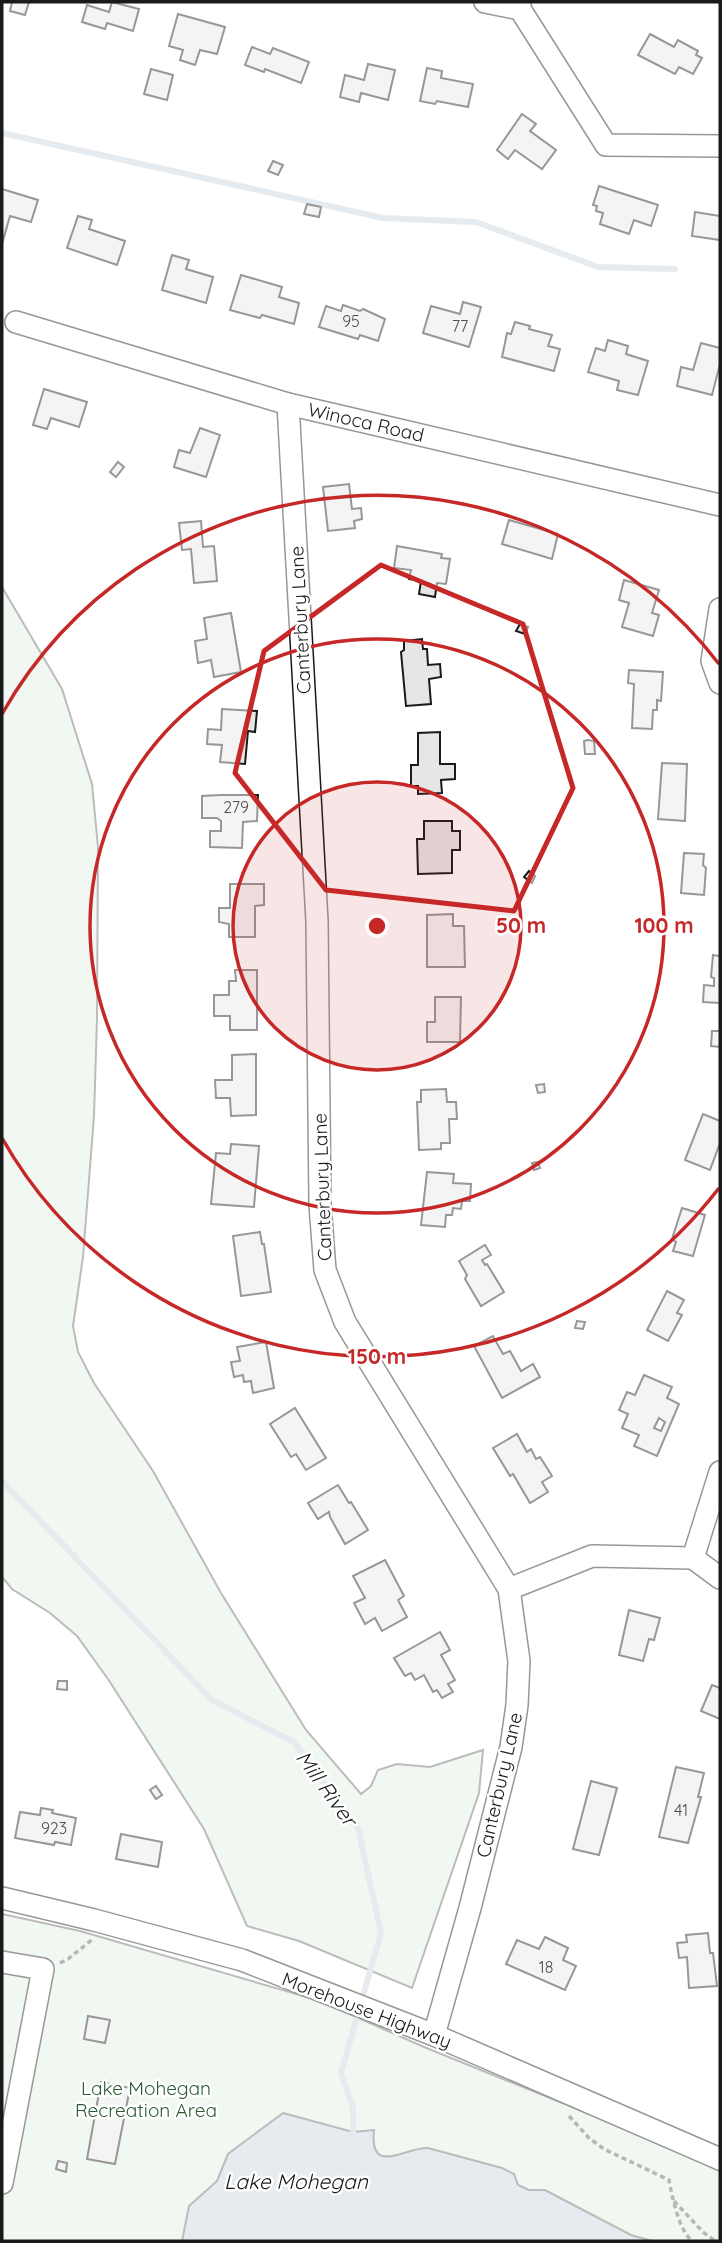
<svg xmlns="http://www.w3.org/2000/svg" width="722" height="2243" font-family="Quicksand,sans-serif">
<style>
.green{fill:#e0efe3;stroke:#6a6a6a;stroke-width:2}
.water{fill:#c6d2dc;stroke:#6a6a6a;stroke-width:2}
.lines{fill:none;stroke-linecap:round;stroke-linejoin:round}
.stream{stroke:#c6d2dc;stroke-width:6}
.building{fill:#e6e6e6;stroke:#1a1a1a;stroke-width:2;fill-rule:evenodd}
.minor-casing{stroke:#1a1a1a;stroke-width:24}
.path{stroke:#5f5f5f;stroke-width:3.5;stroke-dasharray:5 3.5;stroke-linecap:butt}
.minor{stroke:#fff;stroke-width:21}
.marked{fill:none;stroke:#c62828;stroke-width:5;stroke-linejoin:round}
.ring{fill:none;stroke:#c62828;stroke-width:3.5}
.labels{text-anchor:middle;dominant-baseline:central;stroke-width:5;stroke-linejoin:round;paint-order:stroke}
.number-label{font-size:16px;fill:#4d4d4d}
.street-label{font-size:19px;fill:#1a1a1a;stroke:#fff}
.park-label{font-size:19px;fill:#2b5a34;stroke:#fff}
.water-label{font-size:21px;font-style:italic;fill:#1a1a1a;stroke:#fff}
.centre{fill:#c62828;stroke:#fff;stroke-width:3.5}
.ring-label{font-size:21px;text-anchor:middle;font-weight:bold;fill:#c62828;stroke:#fff;stroke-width:5;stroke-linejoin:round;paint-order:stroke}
</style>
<rect width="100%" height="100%" fill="#fff"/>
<g class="green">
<path d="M2,587L62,689L92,784L98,847L97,1019L94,1116L83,1257L73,1326L78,1352L94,1383L153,1471L221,1593L306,1730L361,1794L371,1786L378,1770L397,1764L430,1767L483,1750L479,1793L412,1988L299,1941L247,1926L204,1829L108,1679L77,1636L50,1613L12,1589L2,1577Z"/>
<path d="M2,1914L80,1931L320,2001L424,2047L634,2132L720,2171V2241H2Z"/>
</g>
<path class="water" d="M283,2113L353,2132L374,2130C369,2177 405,2147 428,2148L502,2168L514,2174L518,2185L529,2190H545L631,2235L652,2241H182L189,2206L217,2181L228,2154Z"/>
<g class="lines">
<g class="stream">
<path d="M2,133L383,218L476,222L598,267L675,269"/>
<path d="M2,1481L212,1700L294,1742L358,1828L381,1933L341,2073L353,2108V2132"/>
</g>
</g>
<g class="building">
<path d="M12,2H29L25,15L10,11Z"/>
<path d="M112,2L139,9L133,31L107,23L105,29L82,22L87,5L109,12Z"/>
<path d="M178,14L225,27L217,54L200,50L195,65L180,60L183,50L169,46Z"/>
<path d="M650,34L674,47L678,40L698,51L696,55L702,58L693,74L679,67L675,74L638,55Z"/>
<path d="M252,47L270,54L273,48L309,62L301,83L265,69L264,72L245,65Z"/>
<path d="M368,64L395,70L388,100L361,93L359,102L340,97L345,75L364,80Z"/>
<path d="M427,68L442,71L441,78L473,84L468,107L437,101L435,104L420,101Z"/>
<path d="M151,69L173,75L167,100L144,94Z"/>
<path d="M522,114L536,124L530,131L556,150L542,169L515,150L508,159L497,150Z"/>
<path d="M273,161L283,165L278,175L268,171Z"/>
<path d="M599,186L658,205L651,226L634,220L629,234L600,224L603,213L596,211L597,206L593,205Z"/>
<path d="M2,189L38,200L31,222L10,216L2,244Z"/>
<path d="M307,204L321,207L319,217L304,214Z"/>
<path d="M695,212L720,216V240L692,236Z"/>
<path d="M78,216L92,220L89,229L125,241L117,265L67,248Z"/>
<path d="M172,255L189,260L186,269L213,277L206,303L162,290Z"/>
<path d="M241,275L282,287L279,297L299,303L294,324L262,315L260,318L230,310Z"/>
<path d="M463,302L481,307L469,347L423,333L431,306L460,314Z"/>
<path d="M343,305L360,311L363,309L385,319L378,341L360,335L358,339L319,327L326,306L341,311Z"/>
<path d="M515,322L530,326L529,329L552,335L548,346L560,349L554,371L502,357L507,333L511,334Z"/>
<path d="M608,340L628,346L626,354L648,361L638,395L617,390L619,381L588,372L596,348L605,351Z"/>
<path d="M701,343L720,348V364L712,395L677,386L681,367L693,370Z"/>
<path d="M44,389L87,402L79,427L51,418L47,429L33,425Z"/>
<path d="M200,428L220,435L206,477L174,467L179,450L190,453Z"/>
<path d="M118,462L124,467L116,477L110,472Z"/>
<path d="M349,484L352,509L361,508L362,519L354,521L355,528L328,531L323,487Z"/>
<path d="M509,520L558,534L552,559L502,544Z"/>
<path d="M201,521L203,547L214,546L217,581L194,583L191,549L182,550L179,523Z"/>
<path d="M397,546L442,554L441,558L450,559L446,584L437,583L435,597L419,594L421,581L409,579L411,570L394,568Z"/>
<path d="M624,580L659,590L652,613L659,615L653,636L622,627L629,603L619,600Z"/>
<path d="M231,613L241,672L214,677L211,660L198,663L195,641L207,639L204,618Z"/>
<path d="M520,624L528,627L525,634L516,631Z"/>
<path d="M422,639L423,649H427L428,665L440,664L441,677L429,679L431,704L406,706L401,652L404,650V641Z"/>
<path d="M629,670L663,672L661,701L657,700V710H653L652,729L632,728L634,684L628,683Z"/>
<path d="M222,709L257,711L255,732L248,731L245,764L220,762L222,745L207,744L208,729L221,730Z"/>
<path d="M440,732V764H455V779L441,780L442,793L418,794V786H411V765H418V733Z"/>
<path d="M588,740L594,741L595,754H585L584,741Z"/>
<path d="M662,763L687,764L685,821L658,819Z"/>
<path d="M220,795H258L257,821L243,822L242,848L210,847V831H221V821L217,818H202V796Z"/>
<path d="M424,821H452V831H460V850H452V873L418,874L417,839H424Z"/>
<path d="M684,853L704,854L703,865L706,868L704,895L681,893Z"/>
<path d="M529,871L535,876L532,883L524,877Z"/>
<path d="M230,884H264V905L255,906V937H229V924L219,922V908H230Z"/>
<path d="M453,914V926H464L465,967H427V915Z"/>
<path d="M713,955L720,956V1003L703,1002L704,985L714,986V978L711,977Z"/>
<path d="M235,970H257V1030H230V1016H214V995H229V981H236Z"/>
<path d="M435,997H461L460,1042H427V1022H435Z"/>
<path d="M712,1031H720V1047L711,1046Z"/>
<path d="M256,1054V1115L231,1116L230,1098H216L215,1080H232V1055Z"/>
<path d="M544,1084L545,1092L538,1093L536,1085Z"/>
<path d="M446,1089L447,1102H456L457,1119H449L450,1143H441V1149L419,1150L417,1102H421V1090Z"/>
<path d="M703,1114L720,1121V1143L710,1170L685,1160Z"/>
<path d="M231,1144L259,1146L254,1207L211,1204L216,1153L230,1154Z"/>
<path d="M538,1162L540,1168L534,1170L532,1163Z"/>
<path d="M427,1172L454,1174L453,1183L471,1184L470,1201H462L461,1209L453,1208L452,1215H446L445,1227L421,1225Z"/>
<path d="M682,1208L705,1215L693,1256L673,1251L676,1242L672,1239Z"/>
<path d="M260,1232L262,1244H264L271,1292L241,1296L233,1236Z"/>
<path d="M485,1245L491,1255L482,1260L485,1265L487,1264L504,1292L481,1306L465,1279L467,1275L459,1261Z"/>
<path d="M667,1291L684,1300L677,1313L682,1315L668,1341L647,1330Z"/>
<path d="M577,1321L585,1322L583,1329L575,1328Z"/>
<path d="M493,1336L503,1354L510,1351L521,1371L533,1364L540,1377L502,1398L474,1346Z"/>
<path d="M266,1342L274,1388L253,1393L251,1381L244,1382L243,1375L234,1377L231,1362L240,1361L237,1347Z"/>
<path d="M644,1375L672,1387L667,1398L679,1404L657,1456L634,1446L639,1435L622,1428L628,1414L619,1410L627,1392L635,1395ZM659,1418L665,1422L661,1431L654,1428Z"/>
<path d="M295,1408L326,1458L306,1470L296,1454L291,1457L270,1424Z"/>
<path d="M517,1434L527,1452L531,1449L536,1459L540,1457L552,1476L542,1482L548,1492L530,1503L513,1474L510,1476L493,1448Z"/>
<path d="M338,1485L349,1503L351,1502L368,1530L345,1544L330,1517L329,1512L318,1519L308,1503Z"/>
<path d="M385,1560L404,1596L398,1600L407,1617L382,1631L375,1618L365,1624L354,1603L365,1598L353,1576Z"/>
<path d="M629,1610L660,1618L654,1640L649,1639L643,1661L619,1655Z"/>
<path d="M440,1632L450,1650L441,1655L455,1680L448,1684L453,1692L442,1698L437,1690L433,1692L424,1675L415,1680L411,1673L405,1676L394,1658Z"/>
<path d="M58,1681H67V1690L57,1689Z"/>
<path d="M712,1685L720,1688V1719L701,1711Z"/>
<path d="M676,1767L704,1773L698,1797H701L688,1843L659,1837Z"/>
<path d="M591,1781L617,1788L599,1855L573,1849Z"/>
<path d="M156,1786L162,1795L156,1799L150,1790Z"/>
<path d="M41,1808L53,1810L52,1813L76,1818L71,1845L55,1842L54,1845L15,1838L20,1812L40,1815Z"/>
<path d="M121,1834L162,1842L158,1867L116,1859Z"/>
<path d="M708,1933L710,1953H713L717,1986L689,1988L687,1957L679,1958L677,1943L687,1942L686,1935Z"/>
<path d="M545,1937L568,1948L563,1960L576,1966L565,1990L506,1964L517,1940L539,1949Z"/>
<path d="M88,2016L110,2020L105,2043L84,2039Z"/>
<path d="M101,2082L130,2088L115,2164L87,2159Z"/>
<path d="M58,2161L67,2163L66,2172L56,2169Z"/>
</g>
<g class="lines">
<defs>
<g id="minor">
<path d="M485,2L520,9"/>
<path d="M520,2V9L606,145L720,146"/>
<path d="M16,322L288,404L720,505"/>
<path d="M288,404L317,921L320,1205L325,1270L345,1322L509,1589L519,1661L517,1705L511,1747L470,1908L434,2035"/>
<path d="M720,609L712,661L720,683"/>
<path d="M693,1558L720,1472"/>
<path d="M509,1589L592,1556L693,1558L720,1578"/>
<path d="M2,1898L94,1920L242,1960L434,2035L720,2159"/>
<path d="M2,1962L43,1969L2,2183"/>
</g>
</defs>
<use href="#minor" class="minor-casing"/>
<g class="path">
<path d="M60,1963L68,1959L93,1939"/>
<path d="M569,2116L589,2138L604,2149L669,2180C672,2197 679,2230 692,2241"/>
<path d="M674,2201L703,2232L715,2241"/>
</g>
<use href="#minor" class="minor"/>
</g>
<path d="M0 0H722V2243H0ZM381,565L523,624L573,788L514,911L326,890L235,773L264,651Z" fill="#fff" fill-opacity=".55" fill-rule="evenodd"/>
<path class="marked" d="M381,565L523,624L573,788L514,911L326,890L235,773L264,651Z"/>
<circle cx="377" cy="926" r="144" fill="#c62828" fill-opacity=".12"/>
<g class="ring">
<circle cx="377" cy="926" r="144"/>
<circle cx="377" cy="926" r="287"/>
<path d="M719 1188A431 431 0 0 1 2 1138M2 714A431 431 0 0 1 719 664"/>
</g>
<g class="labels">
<g class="number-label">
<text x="351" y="321">95</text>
<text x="460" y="326">77</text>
<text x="236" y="807">279</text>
<text x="681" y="1810">41</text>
<text x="54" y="1828">923</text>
<text x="546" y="1967">18</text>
</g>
<g class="street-label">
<text transform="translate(366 422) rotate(13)">Winoca Road</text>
<text transform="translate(300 620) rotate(-93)">Canterbury Lane</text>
<text transform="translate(322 1187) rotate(-92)">Canterbury Lane</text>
<text transform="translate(499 1785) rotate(-77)">Canterbury Lane</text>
<text transform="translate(367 2010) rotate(21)">Morehouse Highway</text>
</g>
<g class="park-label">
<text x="146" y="2088">Lake Mohegan<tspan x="146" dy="22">Recreation Area</tspan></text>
</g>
<g class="water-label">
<text transform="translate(327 1788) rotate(54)">Mill River</text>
<text x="296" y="2181">Lake Mohegan</text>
</g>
</g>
<circle cx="377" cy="926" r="10" class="centre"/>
<g class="ring-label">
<text x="521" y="933">50 m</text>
<text x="664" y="933">100 m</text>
<text x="377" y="1364">150 m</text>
</g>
<rect width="722" height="2243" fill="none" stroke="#1a1a1a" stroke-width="7"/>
</svg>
